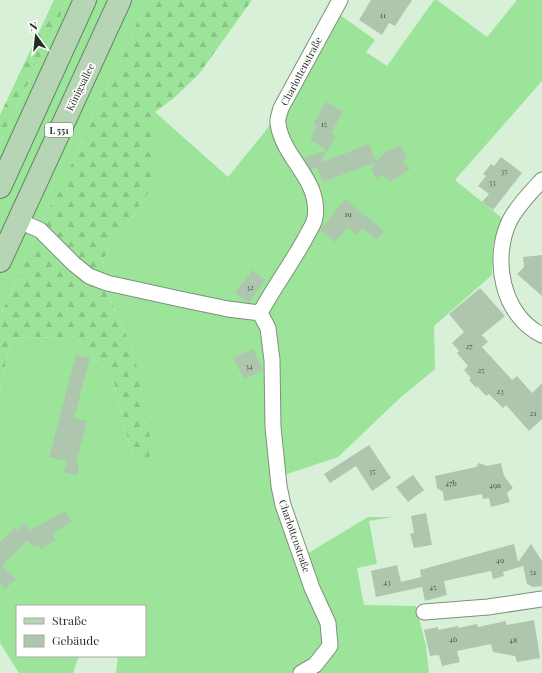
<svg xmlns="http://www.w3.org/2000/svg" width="542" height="673" font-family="'Playfair Display',serif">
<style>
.grass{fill:#9de49b}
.forest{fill:url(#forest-firs)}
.building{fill:#aec6ad}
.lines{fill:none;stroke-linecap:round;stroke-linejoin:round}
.minor-casing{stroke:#7b927a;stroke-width:17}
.primary-casing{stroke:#628861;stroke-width:24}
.minor{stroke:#fff;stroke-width:15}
.primary{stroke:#b5d5b4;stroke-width:22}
.labels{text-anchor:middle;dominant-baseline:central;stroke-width:3.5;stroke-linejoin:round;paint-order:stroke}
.number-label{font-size:8px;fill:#475446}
.shield{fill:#fff;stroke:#666d66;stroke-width:1}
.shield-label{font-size:9px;font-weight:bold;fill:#252e24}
.street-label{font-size:10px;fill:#252e24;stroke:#fff}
</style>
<defs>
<pattern id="forest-firs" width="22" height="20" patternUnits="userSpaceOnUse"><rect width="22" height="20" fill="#9de49b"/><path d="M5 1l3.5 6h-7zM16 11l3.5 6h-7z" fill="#87c485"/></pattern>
</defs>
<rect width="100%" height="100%" fill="#d8f0d7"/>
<g class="grass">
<path d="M68,0H146L125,51L99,101L76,155L47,212L0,316V142Z"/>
<path d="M434,0H437L487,37L517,0H542V81L455,180L502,218L493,245L492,275L434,326L435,369L400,398L338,457L284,475L288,503L305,555L368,517H393L369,521L377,564L357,568L364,605L416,606L426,646L429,673H116L118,656H145V606H17V656H79L73,673H19L0,643V391L11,337L78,338L114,382L133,460L134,352L106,290L103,259L155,183V112L228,177L267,129L332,9L375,40L366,52L387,66Z"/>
</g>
<g class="forest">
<path d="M54,0H68L0,142V115Z"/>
<path d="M146,0H252L199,74L174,98L155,112V183L103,259L106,290L134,352L152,448L145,467L133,460L114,382L78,338L11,337L0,391V316L47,212L76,155L99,101L125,51Z"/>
</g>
<g class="building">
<path d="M371,0H412L395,26L389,23L382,35L359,20Z"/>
<path d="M326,102L343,111L331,133L336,136L320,163L369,144L376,162L384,153L401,145L407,157L403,161L410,169L390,182L382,175L377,180L371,169L376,162L323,182L317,168L311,169L304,158L327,150L310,140L317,126L313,124Z"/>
<path d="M501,157L522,173L493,210L482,202L489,194L478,186L486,176L483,174L491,164L494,166Z"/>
<path d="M345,199L384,231L377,240L362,228L357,235L348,227L335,242L320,230Z"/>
<path d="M542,255V296L517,274L524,267L523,257Z"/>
<path d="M252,270L265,280L249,303L235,293Z"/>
<path d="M480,288L505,316L482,335L488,342L482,347L512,380L517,376L532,393L542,383V419L529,431L506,405L503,408L489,394L486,396L477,386L476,388L469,380L471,378L464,370L468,366L457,353L459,351L452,343L464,332L449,314Z"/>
<path d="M254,349L263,371L244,379L233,358Z"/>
<path d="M76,355L90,358L74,418L87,421L76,463L73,462L79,464L77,475L64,472L67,461L49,457Z"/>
<path d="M369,445L391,478L372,491L356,466L330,483L324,474Z"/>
<path d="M479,463L487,466L501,463L504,476L513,488L507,493L510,502L491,507L489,498L483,499L482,494L444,501L443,492L437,488L435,476L476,467Z"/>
<path d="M413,475L424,490L408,502L396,487Z"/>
<path d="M65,511L72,521L52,534L56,540L41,549L38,544L34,547L27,540L2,566L16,579L5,589L0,584V542L14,528L17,530L24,523L31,530Z"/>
<path d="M426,513L432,545L414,548L410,534L414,533L411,516Z"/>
<path d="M514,544L518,562L531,544L542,561V586L533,587L527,584L523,566L503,572L504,576L493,579L491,571L444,581L447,595L425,601L422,587L376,597L371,571L397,565L401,582L421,577L420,570Z"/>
<path d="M534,620L540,658L517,662L515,656L493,652L491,644L457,651L460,662L442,666L439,655L430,656L424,630L438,627V630L458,626V628L477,624L478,627L506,621V625Z"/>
</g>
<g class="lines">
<defs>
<g id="minor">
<path d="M542,180C531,192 518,205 510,220C491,258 502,316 542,335"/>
<path d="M19,221L40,230L74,264L89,276L107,283L180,299L228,309L260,313"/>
<path d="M260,313L268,328L272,360L273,427L279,486L283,505L312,588L328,623L330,646L315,665L301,673"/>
<path d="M260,313C274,287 292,263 306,237C309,231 314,224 315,218C321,179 282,158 278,123C277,118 280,113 281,108L340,0"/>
<path d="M424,612L488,607L542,599"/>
</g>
<g id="primary">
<path d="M0,187L85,0"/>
<path d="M0,261L120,0"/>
</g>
</defs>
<use href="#minor" class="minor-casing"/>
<use href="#primary" class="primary-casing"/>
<use href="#minor" class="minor"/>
<use href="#primary" class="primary"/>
</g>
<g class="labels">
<g class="number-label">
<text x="383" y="14">11</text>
<text x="324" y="123">15</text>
<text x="504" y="170">35</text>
<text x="492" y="181">33</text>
<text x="348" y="213">19</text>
<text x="250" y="286">32</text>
<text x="469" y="345">27</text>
<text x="249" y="365">34</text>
<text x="481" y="369">25</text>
<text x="500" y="390">23</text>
<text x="533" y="412">21</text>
<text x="372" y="470">35</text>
<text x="451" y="482">47b</text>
<text x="495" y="484">49a</text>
<text x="500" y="559">49</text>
<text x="533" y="571">51</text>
<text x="387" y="581">43</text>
<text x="433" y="586">45</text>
<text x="453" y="638">46</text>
<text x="513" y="639">48</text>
</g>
<rect class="shield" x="45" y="123" width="28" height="14" rx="3"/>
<g class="shield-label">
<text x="59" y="130">L 551</text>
</g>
<g class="street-label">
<text transform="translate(301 71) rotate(-62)">Charlottenstraße</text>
<text transform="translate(80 87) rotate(-64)">Königsallee</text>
<text transform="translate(295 536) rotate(71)">Charlottenstraße</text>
</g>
</g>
<rect x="16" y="605" width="130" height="52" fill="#ffffff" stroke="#a8aba7"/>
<rect x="24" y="618" width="20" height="6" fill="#b5d5b4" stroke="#a8aba7"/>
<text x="52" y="625" font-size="12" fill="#252e24">Straße</text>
<rect x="24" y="635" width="20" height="12" fill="#aec6ad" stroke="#a8aba7"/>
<text x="52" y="645" font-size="12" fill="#252e24">Gebäude</text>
<g transform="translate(36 36) rotate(345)" stroke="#ffffff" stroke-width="3" paint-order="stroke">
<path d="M0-3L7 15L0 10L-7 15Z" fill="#252e24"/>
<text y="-6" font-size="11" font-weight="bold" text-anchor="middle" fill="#252e24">N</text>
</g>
</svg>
